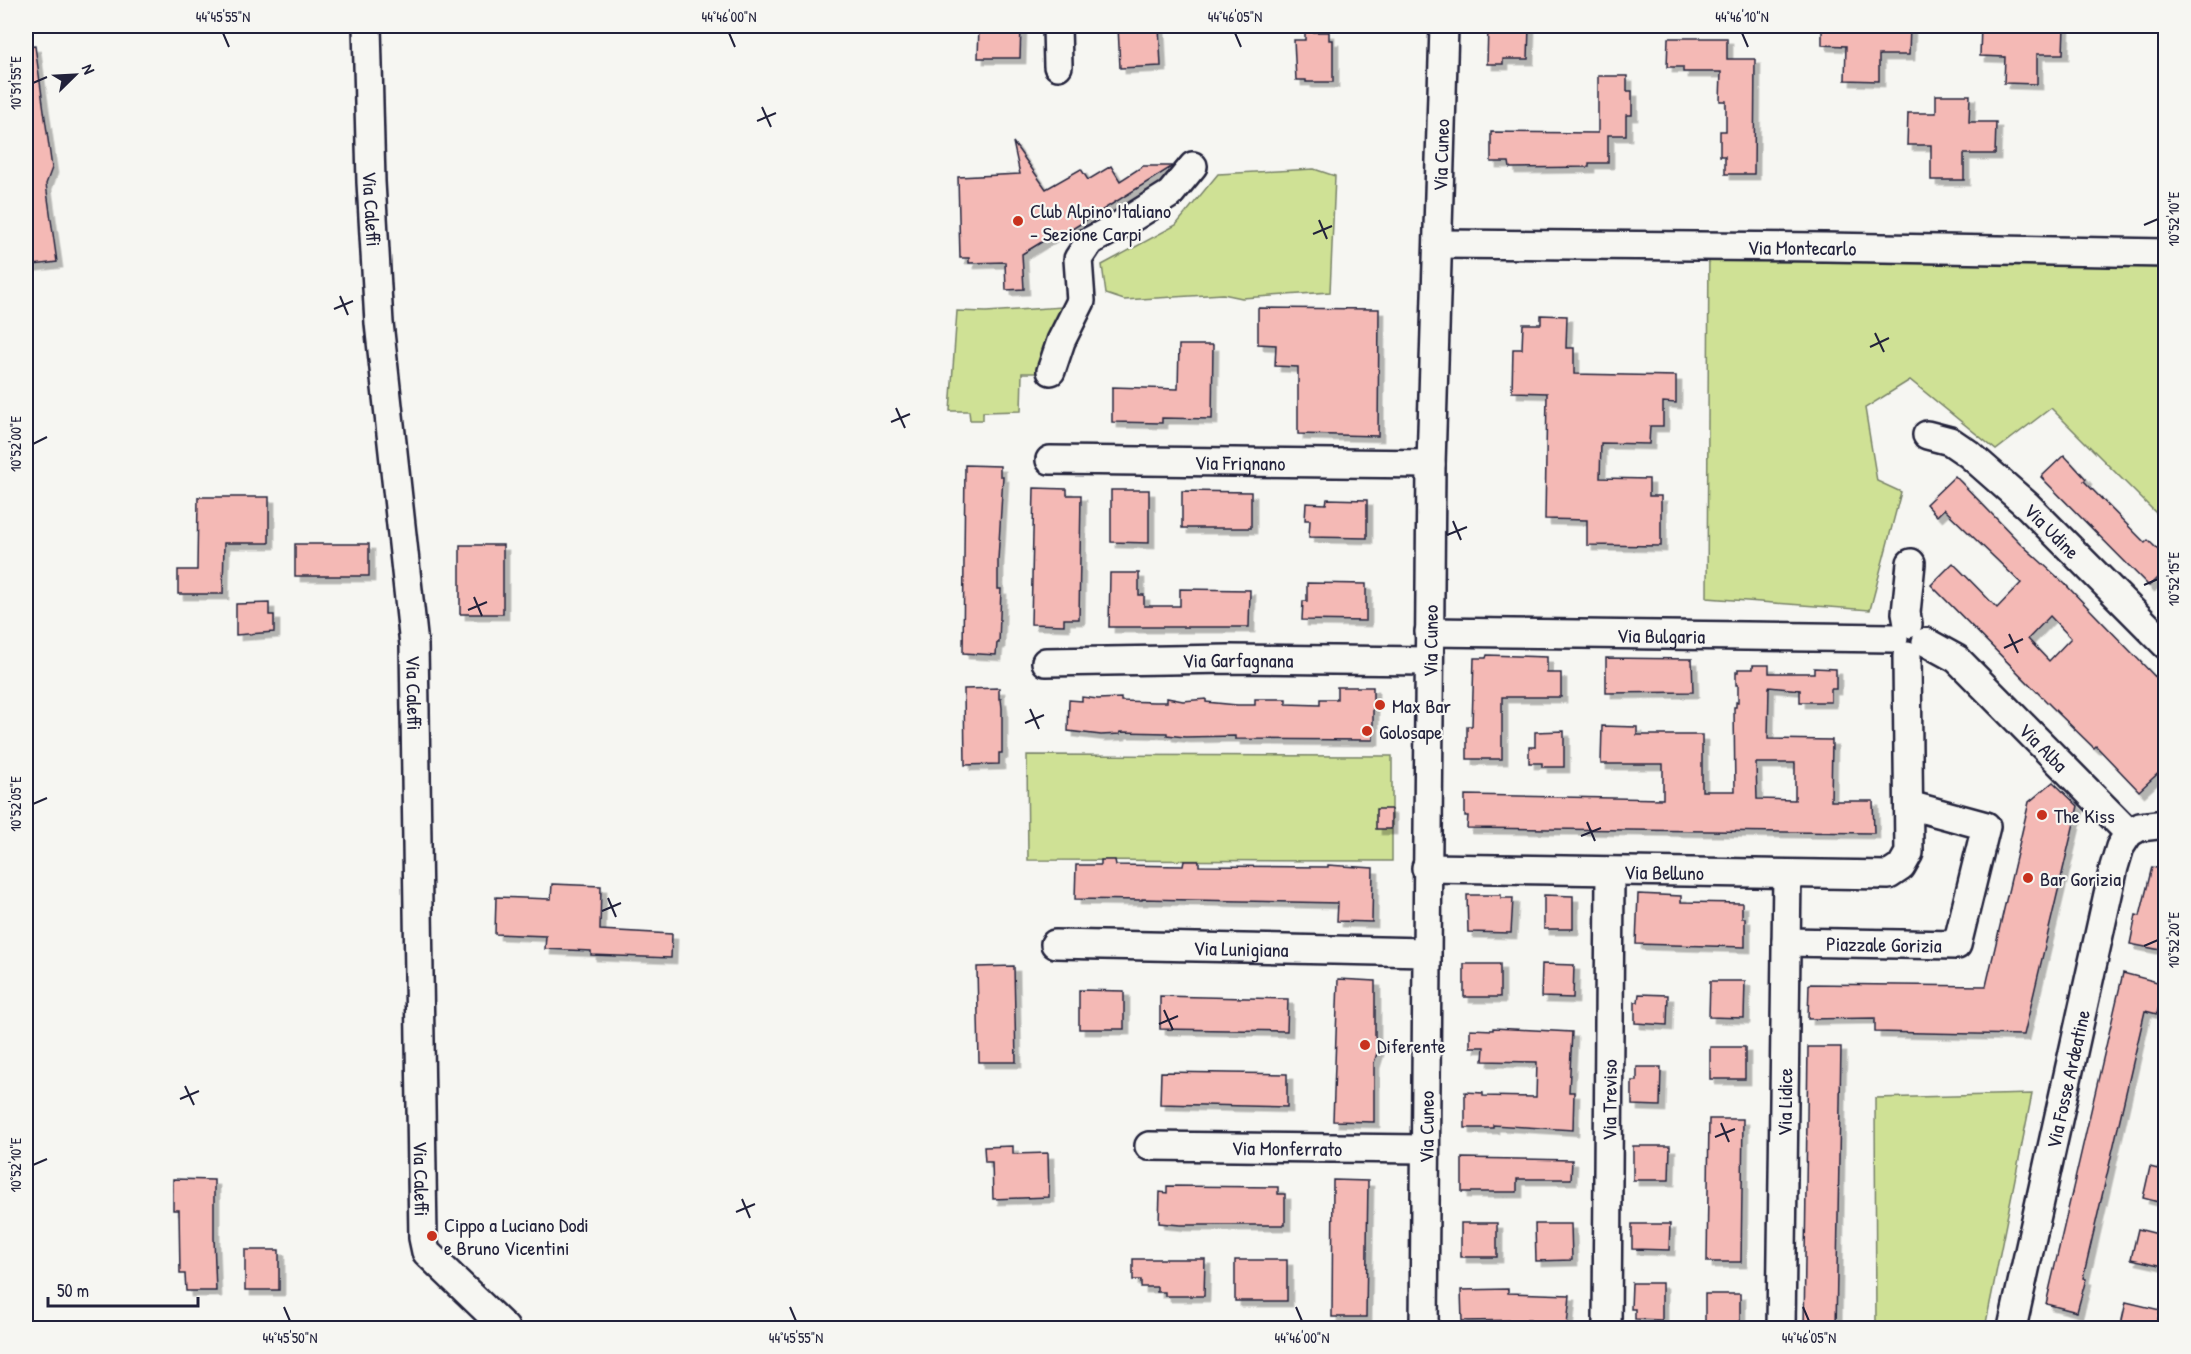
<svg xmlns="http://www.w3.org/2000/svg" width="2191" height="1354" font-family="'Patrick Hand',sans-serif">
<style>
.green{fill:#cfe195;stroke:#788268;stroke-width:1.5}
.building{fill:#f4b9b5;stroke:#22223b;stroke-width:1.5;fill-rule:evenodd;filter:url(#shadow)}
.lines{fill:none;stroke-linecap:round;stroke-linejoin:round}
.minor-casing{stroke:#22223b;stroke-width:32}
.minor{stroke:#f6f6f2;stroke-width:27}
.ticks{fill:none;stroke:#22223b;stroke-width:2}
.poi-dot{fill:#c8321e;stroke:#f6f6f2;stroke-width:2}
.labels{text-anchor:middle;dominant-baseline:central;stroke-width:4.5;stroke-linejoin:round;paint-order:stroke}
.street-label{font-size:20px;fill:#22223b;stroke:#f6f6f2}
.poi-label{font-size:20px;fill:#22223b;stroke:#f6f6f2;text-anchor:start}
.neatline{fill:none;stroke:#22223b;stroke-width:2}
.ticks-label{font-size:15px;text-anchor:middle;fill:#22223b}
</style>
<defs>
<filter id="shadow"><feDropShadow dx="5.5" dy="5.5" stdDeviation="0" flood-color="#0004"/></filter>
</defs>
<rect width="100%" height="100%" fill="#f6f6f2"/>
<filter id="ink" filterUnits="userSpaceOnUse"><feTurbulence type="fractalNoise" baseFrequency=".0167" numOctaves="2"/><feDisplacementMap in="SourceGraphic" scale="12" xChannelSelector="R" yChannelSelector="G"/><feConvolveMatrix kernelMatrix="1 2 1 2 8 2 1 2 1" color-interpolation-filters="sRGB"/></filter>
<g filter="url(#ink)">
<g class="green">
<path d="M1314,169L1335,176L1330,292L1242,298L1223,294L1124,300L1106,294L1102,265L1176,225L1218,174Z"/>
<path d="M1709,238L2165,239V522L2051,408L1996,450L1910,380L1865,408L1877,481L1901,492L1870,610L1707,598Z"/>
<path d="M1078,306L1041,373H1022L1021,411L983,412V420H970L969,411H950L957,311L986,312Z"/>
<path d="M1027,755L1392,756V861L1028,860Z"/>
<path d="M2032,1094L1985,1328H1876L1875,1098Z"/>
</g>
<g class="building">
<path d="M979,26H1021L1020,58H978Z"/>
<path d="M1118,26H1159L1161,66L1120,68Z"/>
<path d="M1488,26H1529L1528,59H1503V64H1487Z"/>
<path d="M1822,26H1910L1909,55H1879V81L1845,80L1846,46L1822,45Z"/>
<path d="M1981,26H2064L2063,54H2037V84L2004,83L2005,57L1980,56Z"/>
<path d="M1305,32H1329V40H1333V82H1306V80H1296L1294,40H1305Z"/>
<path d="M1668,38H1727V59H1755L1754,174H1725V156H1720V131H1726V101H1720L1721,72H1683V67H1667Z"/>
<path d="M35,46L52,168L46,184L57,262L26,266V47Z"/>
<path d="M1598,76H1627V91H1632V115H1626V135H1608V163H1589V167L1510,168L1509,162H1491V132L1598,133Z"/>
<path d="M1936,95H1970L1969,122H1996L1995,154H1964V180H1931V145H1907L1908,113H1936Z"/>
<path d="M1013,142L1046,189L1081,169L1088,180L1111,166L1120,181L1143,166H1173L1061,236L1058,232L1022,254L1024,289L1006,290L1005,262L969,263V258H960L958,177L1020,174Z"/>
<path d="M1258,308L1379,309L1378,436L1298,434V367L1275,366L1276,345L1258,344Z"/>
<path d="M1541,315L1567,316L1566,348H1574V374L1676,376V403L1663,402V426H1650L1649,444L1601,443L1600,478L1649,479V496H1661V546L1587,545V520L1545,519L1547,393L1512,392L1513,349H1522L1523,324H1541Z"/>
<path d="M1179,345H1213L1212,419L1162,418V423L1112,422V387L1178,389Z"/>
<path d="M2064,455L2086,479L2084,481L2145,543L2148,540L2166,558V569L2149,586L2041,477Z"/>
<path d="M965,465L1000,466V476H1003L998,560V589H1001L999,643H997L996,655L963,653Z"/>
<path d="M1955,476L2020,543L2065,584L2166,688V766L2139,791L2096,746L2094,748L2051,706L1931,585L1953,563L1997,608L2021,583L1944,509L1937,516L1926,504ZM2050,616L2071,638L2049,661L2028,639Z"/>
<path d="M1034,488L1067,489V495H1081L1079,619H1064V625L1031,624Z"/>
<path d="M1111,490H1149V543L1111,542Z"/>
<path d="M1182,491L1251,492V528H1182Z"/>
<path d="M198,497H269V543H224L223,594H178V570H197Z"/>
<path d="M1327,499L1367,500V538L1309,537L1310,520H1305L1306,503L1326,504Z"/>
<rect x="295" y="544" width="74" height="32"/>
<rect x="460" y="545" width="43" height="69"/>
<path d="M1110,573H1139V595H1144V606H1180V589L1250,590L1249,627H1109Z"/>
<path d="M1307,583L1366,584V621L1302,620L1303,601H1307Z"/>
<path d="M269,603V615H274V632L236,635V604Z"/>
<path d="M1487,655L1547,657V673H1561V697H1502V759H1467V726H1472L1474,658H1486Z"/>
<path d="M1606,658L1692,659L1693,692L1606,693Z"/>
<path d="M1753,665H1769V673H1814V668L1836,669V689H1831V702H1800V690L1769,687L1768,739L1832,740L1831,801H1873L1874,833L1467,828L1468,816H1465V795L1663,799V764H1601L1602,726L1637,727V735H1702V791H1735L1734,707H1736V702H1738V685H1736V672H1738V669H1753ZM1756,763H1795V800L1757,799Z"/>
<path d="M1337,687H1373V740L1235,739V736L1185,737L1167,735V733L1120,732V734L1101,735L1068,731L1069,700L1082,701V697L1098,699L1121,698V701L1154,702H1167V698L1183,701L1206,699V702L1237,705H1255V699H1286V704L1320,705V699H1337Z"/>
<path d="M999,688V699H1001L1002,708V753H999V764L965,765L964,689Z"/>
<path d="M1564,731V767H1542V763H1529V747H1535V732Z"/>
<path d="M2053,782L2078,806L2024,1035L1875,1032V1018L1808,1019L1809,984L1986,986L2029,802Z"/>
<rect x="1376" y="809" width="15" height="20"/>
<path d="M1101,860H1115L1116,865L1183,866L1184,861H1199V866L1328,867V865L1373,868L1372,922L1337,921L1338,903L1142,899V900L1075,899L1076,865H1101Z"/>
<path d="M2152,867L2166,870V951L2130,944L2136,915L2140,916Z"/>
<path d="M552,884L601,886L600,930L672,934L671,958L591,955V951L545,949L546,936L495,934L496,897L551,899Z"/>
<path d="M1638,894L1681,896V902L1742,903V918H1745V947L1636,944Z"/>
<path d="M1467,895H1501V898H1513L1511,933L1468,932Z"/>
<path d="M1544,895L1573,896V929H1544Z"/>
<rect x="1464" y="964" width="36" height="33"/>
<path d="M1542,964L1574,965L1573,998L1541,997Z"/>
<path d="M1014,966L1016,1062H979L977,967Z"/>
<path d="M2123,973L2165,984L2157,1014L2145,1011L2083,1278L2086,1279L2077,1312L2046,1304Z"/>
<path d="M1338,979L1375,981V1036L1378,1050L1374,1063V1122L1333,1121Z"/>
<path d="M1710,981H1745L1744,1018L1709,1017Z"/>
<path d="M1079,990L1124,991V1029H1079Z"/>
<path d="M1639,994L1668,995L1667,1025L1635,1023V1002H1638Z"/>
<path d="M1160,996L1288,999L1287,1031L1160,1029Z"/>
<path d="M1493,1028L1572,1032L1569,1092H1574L1573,1130L1493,1125V1128H1465V1092L1483,1093V1096L1536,1097L1537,1062L1483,1061L1484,1047H1470V1029L1493,1030Z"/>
<rect x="1710" y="1047" width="35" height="32"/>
<path d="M1808,1047H1841L1836,1329H1804Z"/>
<path d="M1637,1067H1661L1660,1106L1632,1105V1081H1637Z"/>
<path d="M1161,1072L1287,1074V1107L1160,1104Z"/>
<path d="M1709,1119H1743L1741,1262H1707Z"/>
<path d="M1013,1146V1154L1048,1153L1049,1197L993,1199L992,1162H985L984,1147Z"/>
<path d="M1633,1146H1670L1669,1180H1633Z"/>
<path d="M1462,1158L1572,1160L1571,1179H1517V1192H1462Z"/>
<path d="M2150,1167L2166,1171V1204L2143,1198Z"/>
<path d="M173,1179L214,1180V1238L216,1291H186L185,1274H180L179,1210H173Z"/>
<path d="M1333,1180L1368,1181L1366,1317H1332Z"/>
<path d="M1167,1186L1278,1187V1194H1285V1225H1180L1159,1223L1160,1192L1167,1193Z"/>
<rect x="1461" y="1223" width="36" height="34"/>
<path d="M1535,1224H1571L1572,1260L1536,1261Z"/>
<path d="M1632,1224H1670L1669,1250L1632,1249Z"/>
<path d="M2138,1229L2166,1236L2164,1266L2131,1259Z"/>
<rect x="245" y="1250" width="34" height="40"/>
<path d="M1133,1259H1205L1204,1296H1165V1292H1157V1287H1141V1280H1133Z"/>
<rect x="1235" y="1260" width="52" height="41"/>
<path d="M1632,1283H1662V1320L1635,1319V1309H1631Z"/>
<path d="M1508,1289V1293L1570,1295L1567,1326L1530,1325V1320L1462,1321L1461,1290Z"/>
<rect x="1705" y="1294" width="35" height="35"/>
<path d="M2126,1302L2160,1310L2156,1329H2120Z"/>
</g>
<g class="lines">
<defs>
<g id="minor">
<path id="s1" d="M367,26L371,182L379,323L414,645L423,1238L426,1252L505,1328"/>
<path d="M1057,26L1058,66"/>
<path id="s2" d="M1439,244L1825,247L2166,253"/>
<path d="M1051,371L1061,341L1081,301L1078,259L1090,241L1122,224L1170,194L1193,166"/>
<path id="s3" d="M1927,435L1950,441L1969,454L2028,506L2166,645"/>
<path id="s4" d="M1050,460L1431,464"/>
<path d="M1908,624L1906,613L1911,563"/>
<path id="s5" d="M1429,632L1894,638"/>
<path id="s6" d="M1926,642L1957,659L2129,833L2140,827L2166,824"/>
<path id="s7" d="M1046,662L1229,659L1428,661"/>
<path id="s8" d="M1426,868L1889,875L1901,867L1909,853L1907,656"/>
<path id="s9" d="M1786,942L1957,945L1986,826L1909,805"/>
<path id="s10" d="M1055,944L1426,952"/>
<path id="s11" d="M1149,1146L1425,1149"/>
<path id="s12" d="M1424,1328L1431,464L1444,26"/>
<path id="s13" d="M1607,1328L1610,872"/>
<path id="s14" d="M1781,1328L1787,874"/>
<path id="s15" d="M2012,1328L2114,867L2120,847L2129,833"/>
</g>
</defs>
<use href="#minor" class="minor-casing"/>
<use href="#minor" class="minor"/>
</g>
</g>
<path class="ticks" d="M223,33L229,47M729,33L735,47M1235,33L1241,47M1742,33L1748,47M33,83L47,77M762,107L771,127M757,121L776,113M1319,220L1327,239M2144,225L2158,219M1313,234L1332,226M340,296L348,315M334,309L353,301M1875,333L1884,352M1870,347L1889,338M896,408L905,428M891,422L910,414M33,444L47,437M1453,521L1461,540M1447,535L1467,527M2144,585L2158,579M474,597L482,616M468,610L487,602M2009,634L2018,653M2004,648L2023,639M1030,709L1039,729M1025,723L1044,715M33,804L47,798M1587,822L1595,841M1581,836L1601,828M608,898L616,917M602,911L621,903M2144,946L2158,940M1164,1010L1173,1030M1159,1024L1178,1016M185,1086L194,1105M180,1099L199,1091M1721,1123L1729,1142M1715,1137L1735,1129M33,1165L47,1159M742,1199L750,1218M736,1212L755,1204M284,1307L290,1321M790,1307L796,1321M1296,1307L1302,1321M1803,1307L1809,1321"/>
<g class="poi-dot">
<circle cx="1018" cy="221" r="6"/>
<circle cx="1380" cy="705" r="6"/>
<circle cx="1367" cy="731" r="6"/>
<circle cx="2042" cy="815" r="6"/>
<circle cx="2028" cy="878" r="6"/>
<circle cx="1365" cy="1045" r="6"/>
<circle cx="432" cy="1236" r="6"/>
</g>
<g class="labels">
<g class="street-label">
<text stroke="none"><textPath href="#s12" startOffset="1173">Via Cuneo</textPath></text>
<text stroke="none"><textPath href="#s1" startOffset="183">Via Caleffi</textPath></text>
<text stroke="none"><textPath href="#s2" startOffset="363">Via Montecarlo</textPath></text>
<text stroke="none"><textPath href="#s4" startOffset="190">Via Frignano</textPath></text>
<text stroke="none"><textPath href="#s3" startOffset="160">Via Udine</textPath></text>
<text stroke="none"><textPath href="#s5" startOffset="232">Via Bulgaria</textPath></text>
<text stroke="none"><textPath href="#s12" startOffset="687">Via Cuneo</textPath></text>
<text stroke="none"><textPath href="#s7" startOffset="192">Via Garfagnana</textPath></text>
<text stroke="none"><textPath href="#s1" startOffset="669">Via Caleffi</textPath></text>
<text stroke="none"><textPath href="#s6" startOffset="159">Via Alba</textPath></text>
<text stroke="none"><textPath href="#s8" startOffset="238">Via Belluno</textPath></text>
<text stroke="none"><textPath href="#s9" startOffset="98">Piazzale Gorizia</textPath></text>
<text stroke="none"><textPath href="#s10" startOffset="186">Via Lunigiana</textPath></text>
<text stroke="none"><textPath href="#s15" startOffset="255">Via Fosse Ardeatine</textPath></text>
<text stroke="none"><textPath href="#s13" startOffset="228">Via Treviso</textPath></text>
<text stroke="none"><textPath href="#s14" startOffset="226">Via Lidice</textPath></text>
<text stroke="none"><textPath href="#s12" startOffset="201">Via Cuneo</textPath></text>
<text stroke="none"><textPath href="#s11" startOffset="138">Via Monferrato</textPath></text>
<text stroke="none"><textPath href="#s1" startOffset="1155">Via Caleffi</textPath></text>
</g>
<g class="poi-label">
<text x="1030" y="210">Club Alpino Italiano<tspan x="1030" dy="23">- Sezione Carpi</tspan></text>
<text x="1392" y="705">Max Bar</text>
<text x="1379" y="731">Golosape</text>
<text x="2054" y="815">The Kiss</text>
<text x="2040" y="878">Bar Gorizia</text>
<text x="1377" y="1045">Diferente</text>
<text x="444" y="1224">Cippo a Luciano Dodi<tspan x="444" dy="23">e Bruno Vicentini</tspan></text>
</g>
</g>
<rect width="2191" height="1354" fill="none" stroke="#f6f6f2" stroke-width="66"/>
<g transform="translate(75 75) rotate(66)" stroke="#f6f6f2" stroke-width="4.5" paint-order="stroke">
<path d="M0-4.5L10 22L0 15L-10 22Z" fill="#22223b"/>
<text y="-9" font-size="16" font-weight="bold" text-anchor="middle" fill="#22223b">N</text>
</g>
<path d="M48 1297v9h150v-9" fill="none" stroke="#22223b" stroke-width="3"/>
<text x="57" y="1297" font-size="18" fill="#22223b" stroke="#f6f6f2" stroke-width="4.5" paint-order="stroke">50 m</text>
<rect x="33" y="33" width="2125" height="1288" class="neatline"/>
<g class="ticks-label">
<text x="223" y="22">44°45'55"N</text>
<text x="729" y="22">44°46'00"N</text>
<text x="1235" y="22">44°46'05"N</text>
<text x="1742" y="22">44°46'10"N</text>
<text transform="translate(16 83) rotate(-90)" y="5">10°51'55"E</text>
<text transform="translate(2174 219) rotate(-90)" y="5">10°52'10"E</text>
<text transform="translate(16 444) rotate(-90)" y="5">10°52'00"E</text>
<text transform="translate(2174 579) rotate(-90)" y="5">10°52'15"E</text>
<text transform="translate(16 804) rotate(-90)" y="5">10°52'05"E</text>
<text transform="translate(2174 940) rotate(-90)" y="5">10°52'20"E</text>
<text transform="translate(16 1165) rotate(-90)" y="5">10°52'10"E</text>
<text x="290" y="1343">44°45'50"N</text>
<text x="796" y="1343">44°45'55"N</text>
<text x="1302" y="1343">44°46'00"N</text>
<text x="1809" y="1343">44°46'05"N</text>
</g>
</svg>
